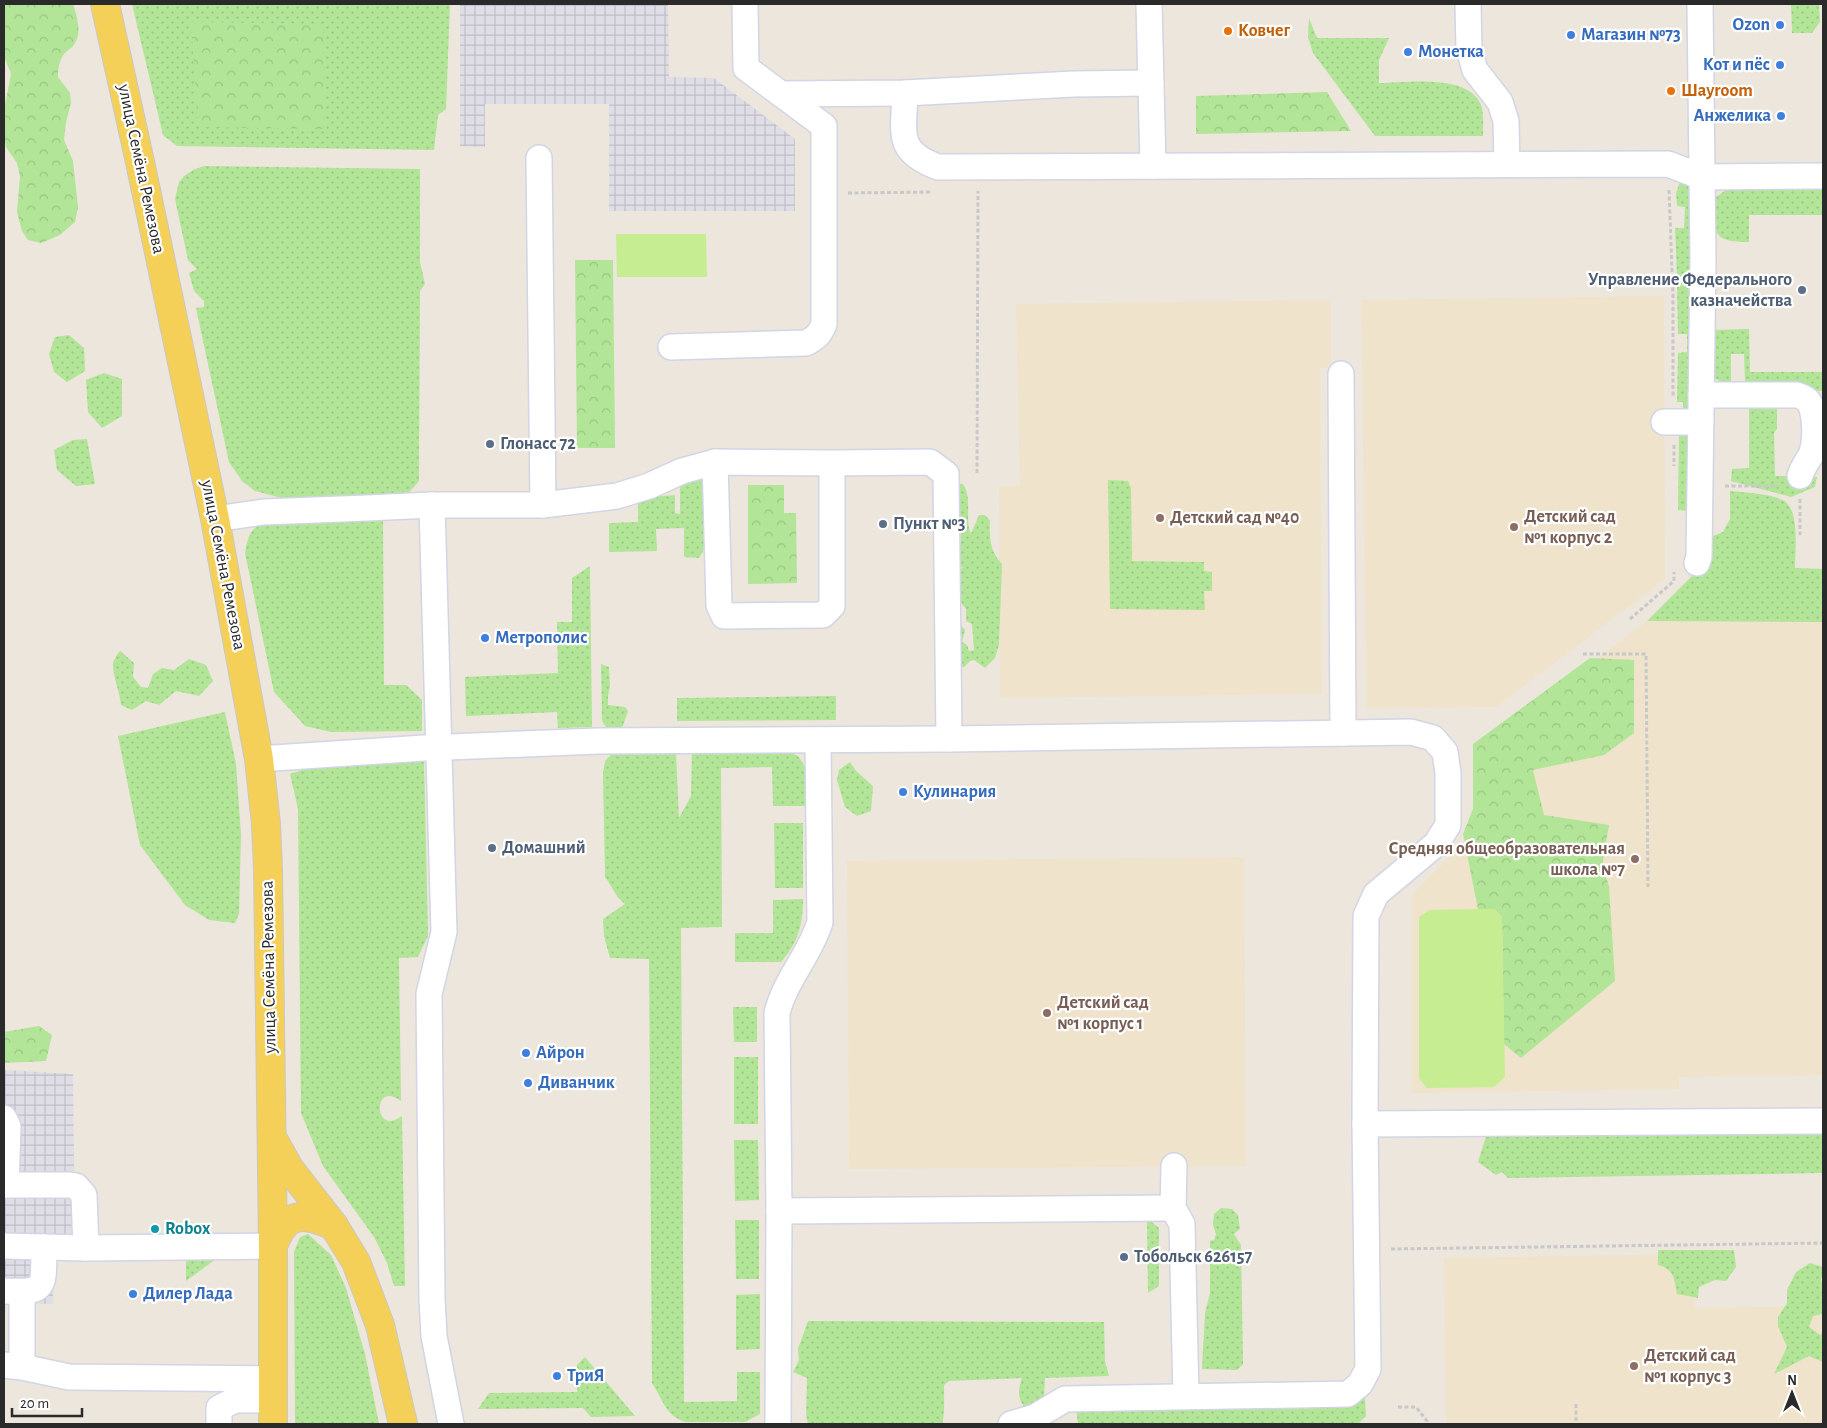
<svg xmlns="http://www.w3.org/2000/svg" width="1827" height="1428" font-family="'Alegreya Sans',sans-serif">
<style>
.industrial{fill:url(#industrial-grid)}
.education{fill:#efe3cb}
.grass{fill:url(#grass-dots);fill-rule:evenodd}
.forest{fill:url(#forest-crowns)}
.pitch{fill:#c6ed92}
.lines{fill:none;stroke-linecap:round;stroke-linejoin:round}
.minor-casing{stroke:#d1d5e4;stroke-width:28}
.major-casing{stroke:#c8c8c8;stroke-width:30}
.path{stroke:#c8c8c8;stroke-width:3;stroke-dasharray:4 2.5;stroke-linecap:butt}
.minor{stroke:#fff;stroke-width:25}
.major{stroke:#f5d059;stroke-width:28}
.shop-dot{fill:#3f7fe0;stroke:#fff;stroke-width:2}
.food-dot{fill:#e8710a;stroke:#fff;stroke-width:2}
.service-dot{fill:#5c6f8a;stroke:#fff;stroke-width:2}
.education-dot{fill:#8d6e63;stroke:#fff;stroke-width:2}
.culture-dot{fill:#0f9aa8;stroke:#fff;stroke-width:2}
.labels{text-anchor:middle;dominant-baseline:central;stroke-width:4.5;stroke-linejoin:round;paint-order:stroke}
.shop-label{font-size:18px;font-weight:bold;fill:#366cbe;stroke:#fff;text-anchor:start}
.food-label{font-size:18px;font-weight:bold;fill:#c56008;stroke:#fff;text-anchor:start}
.street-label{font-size:18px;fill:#2a2a2a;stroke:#fff}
.service-label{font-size:18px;font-weight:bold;fill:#4e5e75;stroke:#fff;text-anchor:start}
.education-label{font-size:18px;font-weight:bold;fill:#785e54;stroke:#fff;text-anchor:start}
.culture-label{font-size:18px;font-weight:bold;fill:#0d838f;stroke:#fff;text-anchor:start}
</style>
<defs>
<pattern id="industrial-grid" width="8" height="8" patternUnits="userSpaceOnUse" patternTransform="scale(1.25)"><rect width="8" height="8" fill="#dfdde5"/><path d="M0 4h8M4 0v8" fill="none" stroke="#c0bec5"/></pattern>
<pattern id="grass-dots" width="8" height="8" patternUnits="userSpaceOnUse" patternTransform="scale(1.25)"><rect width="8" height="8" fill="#b2e597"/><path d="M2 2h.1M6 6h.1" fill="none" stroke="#99c582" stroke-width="1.8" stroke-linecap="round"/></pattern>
<pattern id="forest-crowns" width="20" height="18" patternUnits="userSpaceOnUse" patternTransform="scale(1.25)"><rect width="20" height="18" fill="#b2e597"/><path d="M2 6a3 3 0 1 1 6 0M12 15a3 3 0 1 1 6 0" fill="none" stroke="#99c582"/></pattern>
</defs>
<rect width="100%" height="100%" fill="#ede6dc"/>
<g class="industrial">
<path d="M460,4H668L669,77L714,78L795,139V211H609V104H485V147L460,146Z"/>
<path d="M4,1070L73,1074L75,1256H53V1304L4,1303Z"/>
</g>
<g class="education">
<path d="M1664,296L1665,579L1496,707L1367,708L1361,300Z"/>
<path d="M1331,300V368H1320L1322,694L1000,698L999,486H1020L1016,304Z"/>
<path d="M1647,621L1823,622V1075L1679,1077V1089L1412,1093V894L1482,824L1481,746Z"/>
<path d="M1244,857L1246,1166L849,1169L847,861Z"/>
<path d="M1695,1254V1308L1823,1306V1424H1446L1444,1258Z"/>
</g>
<g class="grass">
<path d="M132,4H450L446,109L438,115L434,150L177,146L163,135Z"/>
<path d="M1791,4H1819L1820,22L1812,33H1792Z"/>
<path d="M1309,18L1317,38H1389L1379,60V83C1406,83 1468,73 1481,105C1484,114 1483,127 1483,136H1375L1313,53L1308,37Z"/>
<path d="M204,166L420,169V262L425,284L420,291L419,481L405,497L286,499L255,491L242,481L229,462L196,308L204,307V301L194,291L189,273L197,269L188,260L175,199L179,182L184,176L193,170Z"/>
<path d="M1682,176L1688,180L1691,218L1690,411H1683V402H1677L1678,353L1687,352V334H1678L1677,287L1681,286V277L1677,276L1675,228H1684L1685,207L1677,206L1676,193Z"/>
<path d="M1762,189H1823V215H1749V242C1711,242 1715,233 1712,200L1726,190Z"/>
<path d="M1749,329L1750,372H1823V391C1789,390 1742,395 1712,377L1711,330ZM1731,354H1744L1745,382H1731Z"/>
<path d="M69,335L84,348L85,371L67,382L54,372L49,354L55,337Z"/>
<path d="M104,373L122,379V416L102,428L88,412L86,380Z"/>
<path d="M1777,407V429L1774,433L1775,476L1817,477L1815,487L1791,497L1731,481L1732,469L1749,468V408Z"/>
<path d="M1679,435H1690L1688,511L1678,510Z"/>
<path d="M87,439L95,484L76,486L57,470L54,450L73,440Z"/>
<path d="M705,476L706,546L699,558L684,557V528L656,529L657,551L609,552V523L638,522V498L675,495V513L680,514V481Z"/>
<path d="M1108,480L1128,481L1131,488L1132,561L1204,562V571L1212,572V591H1204L1205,610L1110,609Z"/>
<path d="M956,483L963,484C973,499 964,518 971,534L979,515H985L990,521C989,538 990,551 1002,564L999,645L995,658L985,668L974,660L970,661L964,667H959L958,652L961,645L956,632L959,623L965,630L962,642L967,645L969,651L974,650L972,624L966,621V609L953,592V574L962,568L951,548V537L961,542L960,524L954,511Z"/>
<path d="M1730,491C1747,493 1769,493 1784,501C1800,510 1795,552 1795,568L1823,569V622L1647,621L1704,564L1708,538L1723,532L1730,519Z"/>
<path d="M383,521L384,685H406L422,700V731L331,732L305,726L274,692L245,553C247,543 248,532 258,526C272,518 361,522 383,521Z"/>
<path d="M590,566L592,727L558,728L557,712L466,716L465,677L558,673L557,622H572V578Z"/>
<path d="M120,651L134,663L133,677L141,687L148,688L153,674L162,668L174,670L189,659L206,665L213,681L199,696L176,691L159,705L146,701L132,710L121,705C120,692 113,677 113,665C113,660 117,655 120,651Z"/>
<path d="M601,664L609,667L610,686L608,696V705L625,707L628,711L622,728L607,729L602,720Z"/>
<path d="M836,696V720L677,721V698Z"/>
<path d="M225,712L236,764L241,835L239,914L235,923L209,920L185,905L140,845L118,736Z"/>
<path d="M692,747L785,749L799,757L805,767V806H773L772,767L721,768L722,927L681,928L684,1402L737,1401V1372H760V1414L745,1422H686C666,1417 662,1398 652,1383L649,959L610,958L604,936L603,919L625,904C616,898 612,886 605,877L603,773L605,761L611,755L676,753L679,818L691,796Z"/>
<path d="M424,758L428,936L418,957L399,958L401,1101C372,1079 373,1138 402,1116L405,1286H394L387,1263L374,1237L323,1166L301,1113L298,809L290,774L330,761Z"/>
<path d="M850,762L856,771L873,786L871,811L857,816L845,807L837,780L839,770Z"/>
<path d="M774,823H803V888H775Z"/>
<path d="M803,899C803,925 798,943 781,962H735V933H773V900Z"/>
<path d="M733,1007H757V1042H734Z"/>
<rect x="734" y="1057" width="24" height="67"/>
<path d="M1823,1130V1173L1508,1178L1502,1172L1496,1175L1478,1162L1487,1133Z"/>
<path d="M734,1140H758L759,1200L735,1201Z"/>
<path d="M1221,1208L1232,1209L1238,1215L1240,1229L1234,1234L1241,1245L1243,1364L1237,1370L1202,1369L1205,1313L1210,1293V1241L1214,1240L1216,1234L1213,1225L1214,1214Z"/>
<path d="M1147,1218L1159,1228V1286L1148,1293Z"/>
<path d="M735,1220H759V1279H736Z"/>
<path d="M308,1234L331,1255L346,1288L365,1354L379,1424H295L294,1252L300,1237Z"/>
<path d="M1658,1250H1734L1736,1267L1726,1281L1715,1280L1699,1287L1698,1298L1677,1294C1674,1278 1674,1269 1658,1265Z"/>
<path d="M186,1252H216V1259L186,1281Z"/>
<path d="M1810,1263L1823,1267V1275L1821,1279L1823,1293V1314L1813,1316L1809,1327L1820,1335L1823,1332V1362L1809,1356L1774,1374L1787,1347L1778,1326V1317L1787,1303V1290L1796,1272Z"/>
<path d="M760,1294V1349L736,1350V1295Z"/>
<path d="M808,1321L1104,1322L1105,1361L1109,1376L1045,1378L1044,1398L1033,1407L1025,1408C1017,1397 1018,1390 1022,1378L949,1381L944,1385C944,1395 945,1417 942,1424H808L806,1414L807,1378L793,1372L799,1360L798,1349Z"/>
<path d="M585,1357L635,1416L591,1417L583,1408L478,1409L489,1393L577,1392V1365Z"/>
<path d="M1365,1398L1366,1416L1358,1424H1078L1076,1407L1080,1402Z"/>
</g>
<g class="forest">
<path d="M4,4H73C77,16 83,35 73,46C71,49 66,51 64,54C59,61 58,69 58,77L70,93L71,103L66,122L64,140L73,161L78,207L75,222L60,235L41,243L28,240L22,231L17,212L20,176L17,163L6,147L4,135V110L11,74L4,56Z"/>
<path d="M191,22L323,24L325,129L198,127Z"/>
<path d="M1327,92L1351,131L1196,134V96Z"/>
<path d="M575,260H613L615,448H577Z"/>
<path d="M748,485H784V513H796L797,583L748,584Z"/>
<path d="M1590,658L1634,660V733L1604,755L1533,770L1544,815L1609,825L1602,865L1609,886L1615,981L1521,1058L1504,1044L1502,917L1494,909H1478L1463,834L1473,809V744Z"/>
<path d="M39,1026L52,1035L46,1061L4,1063V1032Z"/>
</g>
<g class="pitch">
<path d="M616,234H706L707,277H617Z"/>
<path d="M1478,909H1494L1502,917L1505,1077L1494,1087L1427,1088L1419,1078V917L1430,910Z"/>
</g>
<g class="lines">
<defs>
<g id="minor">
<path d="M1149,4L1153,166"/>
<path d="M1468,4L1469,49L1475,70L1500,102L1506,121L1507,164"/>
<path d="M905,93C904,133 895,151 938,167L1668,164L1702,177L1823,176"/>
<path d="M781,94L905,93L1074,84L1151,83"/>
<path d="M539,158L543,505"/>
<path d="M671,347L806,343C816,338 820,334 824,324V126L746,68L745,4"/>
<path d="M1341,374L1343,733"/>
<path d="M1701,395H1797C1800,396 1805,398 1807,400C1817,409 1816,443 1811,455C1807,462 1802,468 1800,476"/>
<path d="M1664,422H1701"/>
<path d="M715,462L719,605L724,616L823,615L832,606V463"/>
<path d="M432,505L444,932L429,994L432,1299L434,1336L451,1424"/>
<path d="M215,519L264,512L367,508L432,505H543L617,496L649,486L682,471L715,462L832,463L930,462L946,474L949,739"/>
<path d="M1697,563L1699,557L1703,258L1700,4"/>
<path d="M259,759L424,748L598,741L949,739L1411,732L1433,738L1445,752L1448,773V825L1436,844L1376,894L1366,916L1365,1124L1368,1369L1360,1384L1348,1394L1065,1399L1035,1417L1011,1424"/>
<path d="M4,1118L8,1126L6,1185"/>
<path d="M1365,1124L1823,1121"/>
<path d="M1174,1166L1173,1208L1182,1224L1186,1396"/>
<path d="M4,1185H70L76,1186L84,1195L86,1248"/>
<path d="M779,1211L1173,1208"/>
<path d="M4,1246L86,1248L273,1246"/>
<path d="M4,1291C48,1293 43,1287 44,1247"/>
<path d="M4,1365L22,1367L69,1377L273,1379"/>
<path d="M22,1367V1292"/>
<path d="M219,1424V1408L235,1400H273"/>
<path d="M778,1424L779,1211L777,1013C785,980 810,955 820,922L818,740"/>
</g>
<g id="major">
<path d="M105,4L140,162L215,519L259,759L266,824L268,869L273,1246V1424"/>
<path d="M273,1139L289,1168L334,1226L356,1262L380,1325L403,1424"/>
<path d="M273,1246C286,1211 303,1212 334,1226"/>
</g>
</defs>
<use href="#minor" class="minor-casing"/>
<use href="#major" class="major-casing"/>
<g class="path">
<path d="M1669,190L1673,296V398"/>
<path d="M848,193L932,192"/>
<path d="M1674,445V466"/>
<path d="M977,473L978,191"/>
<path d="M1725,486H1778"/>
<path d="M1800,499V535"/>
<path d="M1630,619L1674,581V572"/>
<path d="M1583,654H1646L1648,887"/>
<path d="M1391,1249L1823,1243"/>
<path d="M1576,1404V1424"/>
<path d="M1398,1407H1416L1427,1421V1424"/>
</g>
<use href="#minor" class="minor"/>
<use href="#major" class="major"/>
</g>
<g class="shop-dot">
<circle cx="1780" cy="25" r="5"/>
<circle cx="1571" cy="35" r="5"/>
<circle cx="1408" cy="52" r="5"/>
<circle cx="1780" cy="65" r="5"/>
<circle cx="1781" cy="116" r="5"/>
<circle cx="485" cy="638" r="5"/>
<circle cx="903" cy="792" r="5"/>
<circle cx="526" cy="1053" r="5"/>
<circle cx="528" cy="1083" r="5"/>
<circle cx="133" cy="1294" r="5"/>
<circle cx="557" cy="1376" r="5"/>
</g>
<g class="food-dot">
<circle cx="1228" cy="31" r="5"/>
<circle cx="1671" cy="91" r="5"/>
</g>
<g class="service-dot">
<circle cx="1802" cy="290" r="5"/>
<circle cx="490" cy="444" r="5"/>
<circle cx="883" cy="524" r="5"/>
<circle cx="492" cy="848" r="5"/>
<circle cx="1124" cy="1257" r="5"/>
</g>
<g class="education-dot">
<circle cx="1160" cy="518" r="5"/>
<circle cx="1514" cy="527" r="5"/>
<circle cx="1635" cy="859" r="5"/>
<circle cx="1047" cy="1013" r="5"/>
<circle cx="1634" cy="1366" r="5"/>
</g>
<circle class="culture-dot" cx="155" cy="1229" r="5"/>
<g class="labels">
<g class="shop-label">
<text x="1770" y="25" text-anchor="end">Ozon</text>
<text x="1581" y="35">Магазин №73</text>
<text x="1418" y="52">Монетка</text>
<text x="1770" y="65" text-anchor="end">Кот и пёс</text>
<text x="1771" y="116" text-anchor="end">Анжелика</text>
<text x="495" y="638">Метрополис</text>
<text x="913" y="792">Кулинария</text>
<text x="536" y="1053">Айрон</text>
<text x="538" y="1083">Диванчик</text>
<text x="143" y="1294">Дилер Лада</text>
<text x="567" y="1376">ТриЯ</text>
</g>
<g class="food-label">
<text x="1238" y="31">Ковчег</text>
<text x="1681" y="91">Шауroom</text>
</g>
<g class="street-label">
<text transform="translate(141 169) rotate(78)">улица Семёна Ремезова</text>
<text transform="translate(223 565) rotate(79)">улица Семёна Ремезова</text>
<text transform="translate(269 967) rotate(-91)">улица Семёна Ремезова</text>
</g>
<g class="service-label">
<text x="1792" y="280" text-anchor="end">Управление Федерального<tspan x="1792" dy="21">казначейства</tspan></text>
<text x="500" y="444">Глонасс 72</text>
<text x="893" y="524">Пункт №3</text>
<text x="502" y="848">Домашний</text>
<text x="1134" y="1257">Тобольск 626157</text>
</g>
<g class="education-label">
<text x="1524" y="517">Детский сад<tspan x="1524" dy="21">№1 корпус 2</tspan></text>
<text x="1170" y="518">Детский сад №40</text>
<text x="1625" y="849" text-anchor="end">Средняя общеобразовательная<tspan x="1625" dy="21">школа №7</tspan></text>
<text x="1057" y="1003">Детский сад<tspan x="1057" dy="21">№1 корпус 1</tspan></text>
<text x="1644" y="1356">Детский сад<tspan x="1644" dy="21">№1 корпус 3</tspan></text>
</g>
<g class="culture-label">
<text x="165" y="1229">Robox</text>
</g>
</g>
<rect width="1827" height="1428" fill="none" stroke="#2a2a2a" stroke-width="10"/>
<g transform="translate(1792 1393)" stroke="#ffffff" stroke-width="4" paint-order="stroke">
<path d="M0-4L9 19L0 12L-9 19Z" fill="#2a2a2a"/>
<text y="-8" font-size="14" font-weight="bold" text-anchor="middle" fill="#2a2a2a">N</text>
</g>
<path d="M12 1408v8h70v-8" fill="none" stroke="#2a2a2a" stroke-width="2.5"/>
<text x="20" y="1408" font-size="15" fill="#2a2a2a" stroke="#ffffff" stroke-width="4" paint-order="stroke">20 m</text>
</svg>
